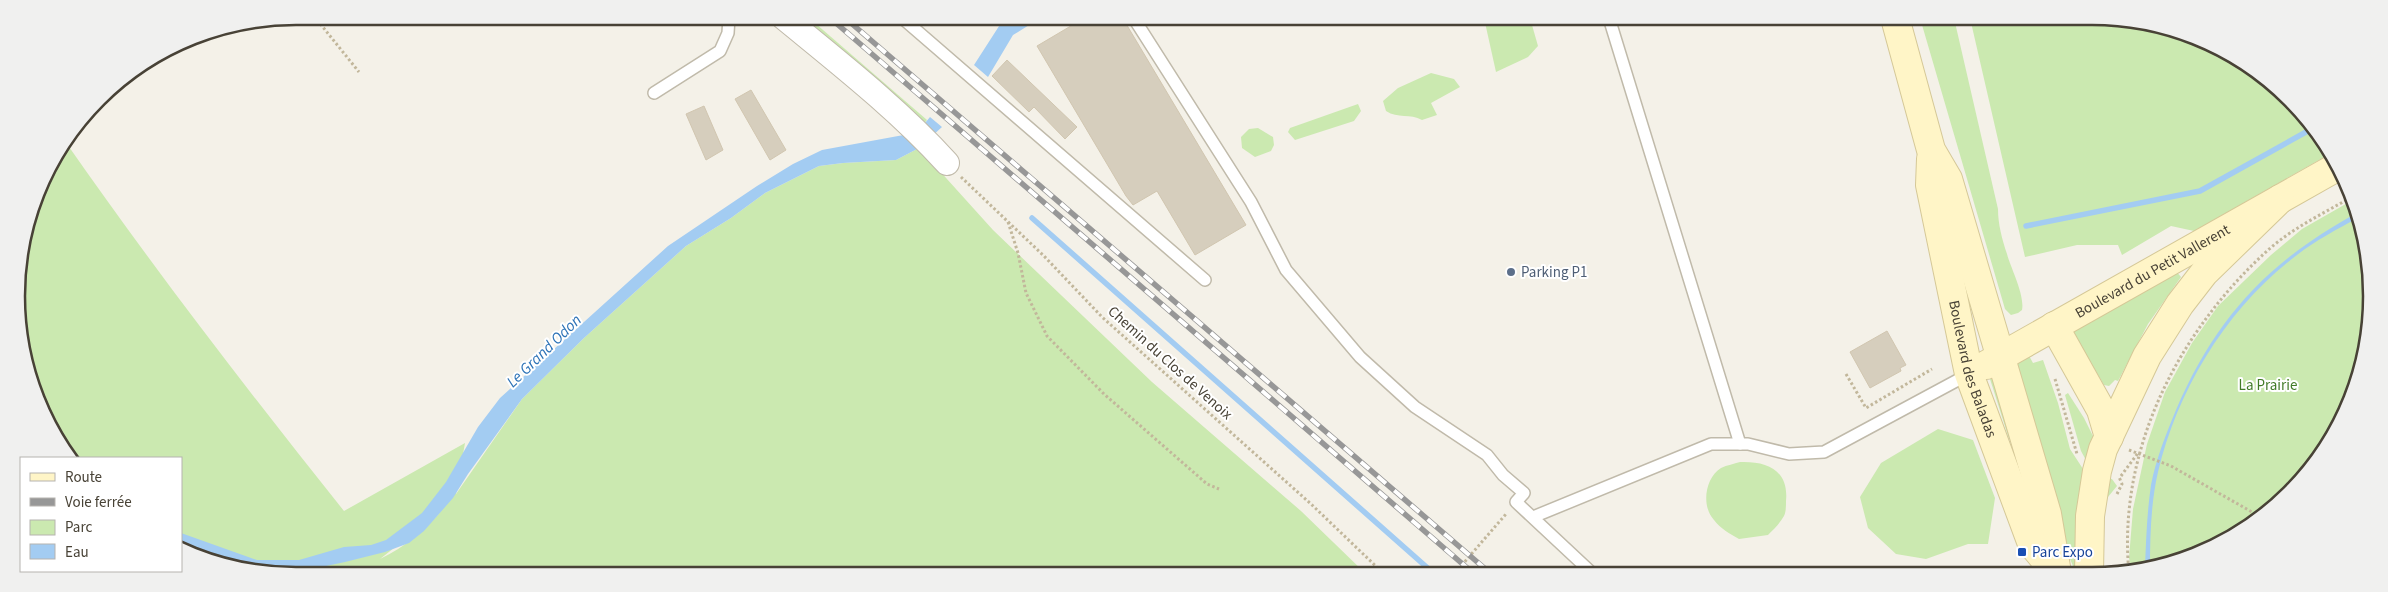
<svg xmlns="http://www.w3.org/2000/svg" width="2388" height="592" font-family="'Source Sans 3',sans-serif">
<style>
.green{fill:#cbe9b0;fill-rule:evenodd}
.water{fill:#a3ccf2}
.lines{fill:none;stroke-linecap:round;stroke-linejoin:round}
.stream{stroke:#a3ccf2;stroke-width:5.5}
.building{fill:#d6cebd;stroke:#d1c6b0}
.service-casing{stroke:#c0baaa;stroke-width:14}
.minor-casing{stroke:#c0baaa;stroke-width:26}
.secondary-casing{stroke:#d5c897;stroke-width:30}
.path{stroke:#c2b79b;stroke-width:3;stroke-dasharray:2.5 2.5;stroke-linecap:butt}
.service{stroke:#fff;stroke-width:11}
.minor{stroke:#fff;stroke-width:24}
.secondary{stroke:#fff5c7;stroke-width:28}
.rail-casing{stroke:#979797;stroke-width:5.5}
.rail{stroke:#fff;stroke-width:4;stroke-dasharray:11;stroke-linecap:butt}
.service-dot{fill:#5c6f8a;stroke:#fff;stroke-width:2}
.transit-dot{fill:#1a4fb4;stroke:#fff;stroke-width:2}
.labels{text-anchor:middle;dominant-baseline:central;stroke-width:4;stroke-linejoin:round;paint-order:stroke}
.street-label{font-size:15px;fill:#484236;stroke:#fff}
.service-label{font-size:15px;fill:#4e5e75;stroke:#fff;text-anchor:start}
.park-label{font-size:15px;fill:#427b28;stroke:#fff}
.transit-label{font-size:15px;fill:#164399;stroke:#fff;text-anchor:start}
.water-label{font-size:16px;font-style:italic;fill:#2d73b7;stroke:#fff}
.rim{fill:none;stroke:#484236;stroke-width:2.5}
</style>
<rect width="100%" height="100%" fill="#f4f1e8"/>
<g class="green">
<path d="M794,17H808L927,120L920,129Z"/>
<path d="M1484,18H1530L1538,46L1528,57L1496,72Z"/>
<path d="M1920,18H1954L1998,209C1998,224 2002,239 2007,254C2011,269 2025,295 2022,310L2018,313L2011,315L2005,309Z"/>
<path d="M1970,18L2129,19L2232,54L2314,126L2328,155L2194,231L2171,226L2122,255L2118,245H2077L2025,257Z"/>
<path d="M1431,73L1454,79L1460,87L1431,103L1437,115L1422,120C1410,113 1398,119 1386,111L1383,101L1398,88Z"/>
<path d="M1358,104L1361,111L1354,121L1295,140L1288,132L1290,128Z"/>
<path d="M1258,128L1273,137L1274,145L1271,151L1255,157L1242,148L1241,137L1249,129Z"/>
<path d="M67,144C155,270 248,391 344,511L465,443L456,494L522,399L584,338L686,246L731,218L765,193L819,166L843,163L896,160L919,148L993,230L1152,382L1301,511L1365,573H259L181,547V458H70L26,369L17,277L45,172ZM442,510C424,531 405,547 380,559Z"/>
<path d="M2351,201L2362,224L2369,333L2343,420L2290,494L2215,547L2132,572L2129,558L2133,509L2147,444L2165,392L2192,343L2218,306L2271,255L2302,229Z"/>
<path d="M2176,271L2181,277L2148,324L2118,381L2115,380L2109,386L2104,385L2072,331Z"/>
<path d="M2027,352L2033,363L2043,360L2058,403L2070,449L2085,472L2076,573L2067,552L2013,365Z"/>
<path d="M1993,376L2012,441L2009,439L1990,379Z"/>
<path d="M2068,393L2084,418L2097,444L2087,462L2081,451L2065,395Z"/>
<path d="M1938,429L1973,440L1995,498L1988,544H1968L1926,559L1896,554L1868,528L1860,497L1881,463Z"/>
<path d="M1740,462C1767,461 1789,470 1786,501C1786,506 1786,512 1784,516C1780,523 1774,529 1768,535L1739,539C1730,534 1720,528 1714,520C1701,506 1705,478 1721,468C1727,465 1734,464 1740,462Z"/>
<path d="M2102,477L2112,479L2117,486L2103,503Z"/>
</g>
<g class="water">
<path d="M1010,17H1042L1013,35L988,77L974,65L1001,23Z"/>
<path d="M930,117L942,127L919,148L896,160L843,163L819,166L765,193L731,218L686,246L584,338L522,399L468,474L453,498L424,531L409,543L385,552L345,562L293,573H259L181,546V533L257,560H299L344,547L371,545L386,540L422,513L446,482L478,427L500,398L668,246L757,186L793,164L822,150L909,134L920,129Z"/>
<path d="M2357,213L2359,217C2338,229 2316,240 2297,255C2228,307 2178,388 2158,472C2151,502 2150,536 2150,567L2145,568C2146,541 2147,512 2151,485C2156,459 2166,434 2176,410C2216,317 2269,261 2357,213Z"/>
</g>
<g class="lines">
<g class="stream">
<path d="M1032,218L1431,571"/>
<path d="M2026,226L2200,191L2315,127"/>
</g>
</g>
<g class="building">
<path d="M1086,17H1122L1246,225L1195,255L1157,191L1133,205L1126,196L1037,46Z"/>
<path d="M1007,60L1077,127L1065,139L1034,107L1029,112L992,76Z"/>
<path d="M751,90L786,150L770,160L735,99Z"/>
<path d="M704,106L723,150L706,160L686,114Z"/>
<path d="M1887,331L1906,365L1900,368L1901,371L1870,388L1850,352Z"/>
</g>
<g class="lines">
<defs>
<g id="service">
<path d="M901,17L1205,280"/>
<path d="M1133,17L1251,202L1286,270L1360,357L1415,407L1487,455L1503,475L1524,493L1516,502L1592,573"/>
<path d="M1609,18L1740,444"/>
<path d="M654,93L720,51L728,33L729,17"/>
<path d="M1533,517L1711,444H1748L1789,454L1824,452L1969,374"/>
</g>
<path id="minor" d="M783,17C839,63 898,109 947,163"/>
<g id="secondary">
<path d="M1895,18L1931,150L1948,179L2047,514L2057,573"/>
<path id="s1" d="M1931,159L1930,185L1969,374L2032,544L2056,573"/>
<path d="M2054,326L2101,410L2109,437"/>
<path id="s2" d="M1986,365L2335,168"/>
<path d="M2089,573L2090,516L2097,471L2103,449L2147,356L2180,304L2204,273L2280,199"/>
</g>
</defs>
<use href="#service" class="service-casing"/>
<use href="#minor" class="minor-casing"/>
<use href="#secondary" class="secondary-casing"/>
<g class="path">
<path d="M314,16L359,72"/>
<path d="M961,177L1044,256L1102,317L1311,504L1383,573"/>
<path d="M1008,222L1018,253L1026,293L1047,336L1104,394L1207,484L1219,489"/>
<path d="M1846,374L1866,408L1932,369"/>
<path d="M2055,379L2077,454"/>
<path d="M2129,450L2171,466L2259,516"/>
<path d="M2121,476L2138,453"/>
<path d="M2117,494L2122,484L2119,477"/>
<path d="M1455,573L1506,514"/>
<path d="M2129,573C2117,451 2178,332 2267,251C2291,229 2322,214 2350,198"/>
</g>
<use href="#service" class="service"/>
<use href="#minor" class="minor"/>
<use href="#secondary" class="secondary"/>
<defs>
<g id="rail">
<path d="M829,17L1473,573"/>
<path d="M844,17L1490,573"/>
</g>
</defs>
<use href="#rail" class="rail-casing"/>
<use href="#rail" class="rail"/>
</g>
<circle class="service-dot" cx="1511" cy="272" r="5"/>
<rect class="transit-dot" x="2017" y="547" width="10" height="10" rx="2.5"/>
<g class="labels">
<g class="street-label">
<text stroke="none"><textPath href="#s2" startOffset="191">Boulevard du Petit Vallerent</textPath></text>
<text transform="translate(1170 363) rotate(42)">Chemin du Clos de Venoix</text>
<text stroke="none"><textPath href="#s1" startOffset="215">Boulevard des Baladas</textPath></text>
</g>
<g class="service-label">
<text x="1521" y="272">Parking P1</text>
</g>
<g class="park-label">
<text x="2268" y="385">La Prairie</text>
</g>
<g class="transit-label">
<text x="2032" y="552">Parc Expo</text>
</g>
<g class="water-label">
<text transform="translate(544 351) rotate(-44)">Le Grand Odon</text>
</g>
</g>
<path d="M0 0H2388V592H0ZM296 25H2092A271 271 0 0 1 2363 296V296A271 271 0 0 1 2092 567H296A271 271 0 0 1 25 296V296A271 271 0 0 1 296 25Z" fill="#f0f0ef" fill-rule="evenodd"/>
<path class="rim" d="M296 25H2092A271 271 0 0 1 2363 296V296A271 271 0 0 1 2092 567H296A271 271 0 0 1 25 296V296A271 271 0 0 1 296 25Z"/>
<rect x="20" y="457" width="162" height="115" fill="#ffffff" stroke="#b6b3af"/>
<rect x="30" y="473" width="25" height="8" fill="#fff5c7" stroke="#b6b3af"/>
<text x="65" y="482" font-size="15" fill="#484236">Route</text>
<rect x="30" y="498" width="25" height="8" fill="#979797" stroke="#b6b3af"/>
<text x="65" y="507" font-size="15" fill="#484236">Voie ferrée</text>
<rect x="30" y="520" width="25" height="15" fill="#cbe9b0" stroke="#b6b3af"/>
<text x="65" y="532" font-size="15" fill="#484236">Parc</text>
<rect x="30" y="544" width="25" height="15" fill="#a3ccf2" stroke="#b6b3af"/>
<text x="65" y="557" font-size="15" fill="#484236">Eau</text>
</svg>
